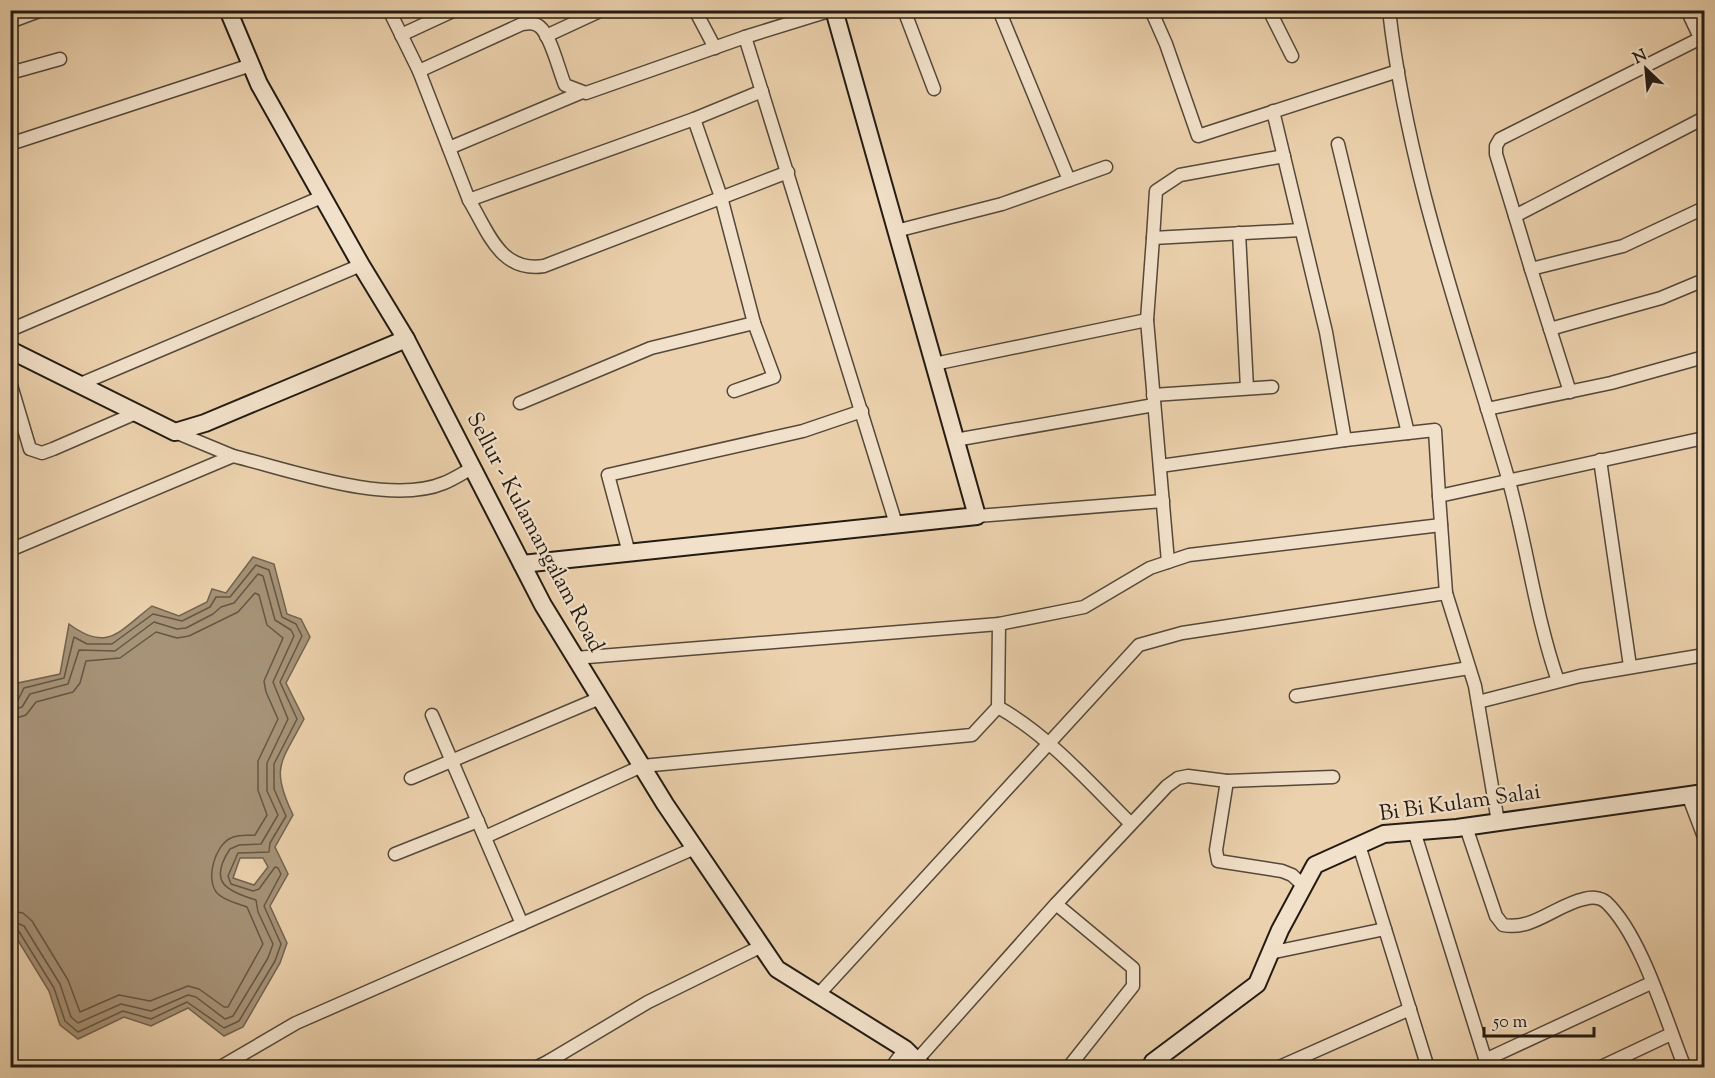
<svg xmlns="http://www.w3.org/2000/svg" width="1715" height="1078" font-family="'Sorts Mill Goudy',serif">
<style>
.water{fill:#a79378;stroke:#72634f;stroke-width:1.5;fill-rule:evenodd}
.lines{fill:none;stroke-linecap:round;stroke-linejoin:round}
.shore{stroke:#655745;stroke-width:1.5}
.street-casing{stroke:#554839;stroke-width:15}
.secondary-casing{stroke:#231b12;stroke-width:20}
.street{stroke:#f2e1ca;stroke-width:12}
.secondary{stroke:#f2e1ca;stroke-width:16}
.labels{text-anchor:middle;dominant-baseline:central;stroke-width:4.5;stroke-linejoin:round;paint-order:stroke}
.street-label{font-size:22px;fill:#231b12;stroke:#f2e1ca}
</style>
<rect width="100%" height="100%" fill="#ebd1ad"/>
<filter id="stains"><feTurbulence type="fractalNoise" baseFrequency=".00333" numOctaves="4"/><feColorMatrix values="0 0 0 0 .2 0 0 0 0 .09 0 0 0 0 .02 0 0 0 .5 -.17"/></filter>
<radialGradient id="worn" r=".72"><stop offset=".6" stop-color="#630" stop-opacity="0"/><stop offset="1" stop-color="#630" stop-opacity=".3"/></radialGradient>
<path class="water" d="M253,557L274,564L287,614L301,619L310,637L286,683L304,719C281,763 270,767 293,815L275,847L288,874L270,906L287,943L280,963L243,1027L224,1036L188,1008L151,1026L124,1017L78,1039L60,1025L49,991L11,929V698L18,683L60,674L69,624C108,653 119,631 152,606L179,616L207,602L212,589L226,593ZM240,858H263L268,867L254,885L233,878Z"/>
<g class="lines">
<g class="shore">
<path d="M10,703L18,700L24,688L64,678L74,637L87,644H112L153,614L182,621L210,607L216,597H230L256,565L269,570L282,617L296,624L302,636L280,682L297,719L274,764V789L286,816L270,843L269,852L238,853L228,876L231,884L253,891L259,889L275,867L278,868L281,874L264,906L281,944L275,961L239,1021L224,1028L187,1002L151,1019L123,1011L78,1032L65,1021L54,988L18,930L10,927"/>
<path d="M10,711L22,707L30,694L68,684L79,650L115,651L154,622L177,629L186,628L213,614L221,607L234,603L258,574L263,576L275,620L291,630L294,636L273,682L288,719L267,763V791L278,815L261,844L239,845L230,849C208,882 226,891 256,900L258,912L273,944L268,958L233,1016L225,1019L196,997L188,995L151,1011L121,1004L78,1023L71,1017L60,984L24,926L10,920"/>
<path d="M10,720L26,715L36,702L73,692L80,683L86,661L120,658L156,632L177,638L189,636L238,612L255,593L259,595L267,625L283,638L264,681L266,692L278,719L258,761V790L267,815L255,835C247,836 239,834 231,838C215,845 205,879 217,893C224,901 237,903 247,907L263,944L228,1007H224L199,989L188,986L150,1001L119,995L80,1012L68,980L32,921L23,913L10,911"/>
</g>
<defs>
<g id="street">
<path d="M389,10L419,71L522,24C528,23 534,22 540,27C551,36 559,71 565,85L586,93L745,37L832,10"/>
<path d="M695,10L715,48"/>
<path d="M904,10L934,89"/>
<path d="M999,10L1069,180"/>
<path d="M1151,10L1166,44L1198,136L1398,71"/>
<path d="M1269,10L1292,56"/>
<path d="M1389,10C1407,171 1463,324 1508,478C1527,545 1535,615 1558,681"/>
<path d="M1687,10L1704,46"/>
<path d="M10,22L42,10"/>
<path d="M401,35L455,10"/>
<path d="M546,36L602,10"/>
<path d="M745,37L896,524"/>
<path d="M419,71L469,200L694,119L762,91"/>
<path d="M10,73L60,59"/>
<path d="M10,144L251,65"/>
<path d="M1338,144L1408,433"/>
<path d="M449,148L580,93"/>
<path d="M1284,156L1180,175L1156,191L1153,238L1301,230"/>
<path d="M469,200C488,231 500,273 544,266L788,172"/>
<path d="M1515,216L1496,154V146L1500,139L1701,38"/>
<path d="M896,231L1002,204L1106,167"/>
<path d="M1239,233L1247,388"/>
<path d="M1531,269L1515,216L1704,118"/>
<path d="M1147,320L1153,238"/>
<path d="M1550,329L1661,298L1704,280"/>
<path d="M10,330L324,196"/>
<path d="M934,364L1147,320L1168,562"/>
<path d="M10,382L30,449L42,453L53,449L136,413"/>
<path d="M78,385L361,265"/>
<path d="M734,391L774,377L754,323"/>
<path d="M1570,392L1531,269L1623,246L1704,208"/>
<path d="M1153,395L1272,387"/>
<path d="M520,403L651,348L754,323L721,197L694,119"/>
<path d="M1487,409L1611,383L1704,357"/>
<path d="M955,440L1154,405"/>
<path d="M1345,440L1435,430L1439,496"/>
<path d="M233,456C290,470 389,506 444,483C454,479 463,473 472,468"/>
<path d="M1600,460L1630,666"/>
<path d="M1160,466L1345,440L1326,332L1273,111"/>
<path d="M977,516L1163,501"/>
<path d="M10,550L233,456L175,432"/>
<path d="M629,553L608,475L803,431L862,411"/>
<path d="M1446,593L1439,496L1704,438"/>
<path d="M575,658L999,624L1084,607L1150,568L1189,555L1441,525"/>
<path d="M1296,696L1469,668"/>
<path d="M1478,702L1580,676L1704,655"/>
<path d="M998,707C1049,736 1089,782 1130,823"/>
<path d="M432,715L522,924"/>
<path d="M411,778L600,698"/>
<path d="M1227,781L1333,777"/>
<path d="M1688,795L1704,837"/>
<path d="M1466,827L1496,916L1503,925C1532,931 1556,905 1584,899C1591,897 1600,897 1606,902C1642,936 1666,1021 1685,1068"/>
<path d="M1414,831L1488,1068"/>
<path d="M485,837L642,766L972,735L998,707L999,624"/>
<path d="M1359,845L1428,1068"/>
<path d="M395,854L478,821"/>
<path d="M1056,904L1133,968V986L1068,1068"/>
<path d="M1270,953L1385,929"/>
<path d="M819,994L1139,645L1182,633L1446,593L1475,686L1498,822"/>
<path d="M917,1060L1056,904L1167,786L1178,778L1188,776L1227,781L1216,850L1218,861L1282,871L1292,875L1304,886"/>
<path d="M1485,1060L1651,983"/>
<path d="M1601,1067L1671,1034"/>
<path d="M219,1068L296,1023L695,848"/>
<path d="M535,1068L549,1061"/>
<path d="M552,1068L549,1061L648,1002L762,946"/>
<path d="M891,1068L905,1049"/>
<path d="M1277,1068L1410,1009"/>
</g>
<g id="secondary">
<path d="M228,10L259,84L361,265L406,339L543,605L665,804L777,969L905,1049L924,1068"/>
<path d="M10,350L175,432L205,423L406,339"/>
<path d="M522,564L977,516L834,10"/>
<path d="M1150,1068L1153,1062L1257,984L1280,930L1315,865L1384,834L1457,828L1704,793"/>
</g>
</defs>
<use href="#street" class="street-casing"/>
<use href="#secondary" class="secondary-casing"/>
<use href="#street" class="street"/>
<use href="#secondary" class="secondary"/>
</g>
<g class="labels">
<g class="street-label">
<text transform="translate(534 533) rotate(62)">Sellur - Kulamangalam Road</text>
<text transform="translate(1460 804) rotate(-8)">Bi Bi Kulam Salai</text>
</g>
</g>
<rect width="1715" height="1078" fill="none" stroke="#ebd1ad" stroke-width="36"/>
<rect x="12" y="12" width="1691" height="1054" fill="none" stroke="#231b12" stroke-width="3"/>
<rect x="18" y="18" width="1679" height="1042" fill="none" stroke="#231b12" stroke-width="1.5"/>
<g transform="translate(1646 69) rotate(334)" stroke="#f2e1ca" stroke-width="4.5" paint-order="stroke">
<path d="M0-4.5L10 22L0 15L-10 22Z" fill="#231b12"/>
<text y="-9" font-size="16" font-weight="bold" text-anchor="middle" fill="#231b12">N</text>
</g>
<path d="M1484 1027v9h110v-9" fill="none" stroke="#231b12" stroke-width="3"/>
<text x="1493" y="1027" font-size="18" fill="#231b12" stroke="#f2e1ca" stroke-width="4.5" paint-order="stroke">50 m</text>
<rect width="100%" height="100%" filter="url(#stains)"/>
<rect width="100%" height="100%" fill="url(#worn)"/>
</svg>
